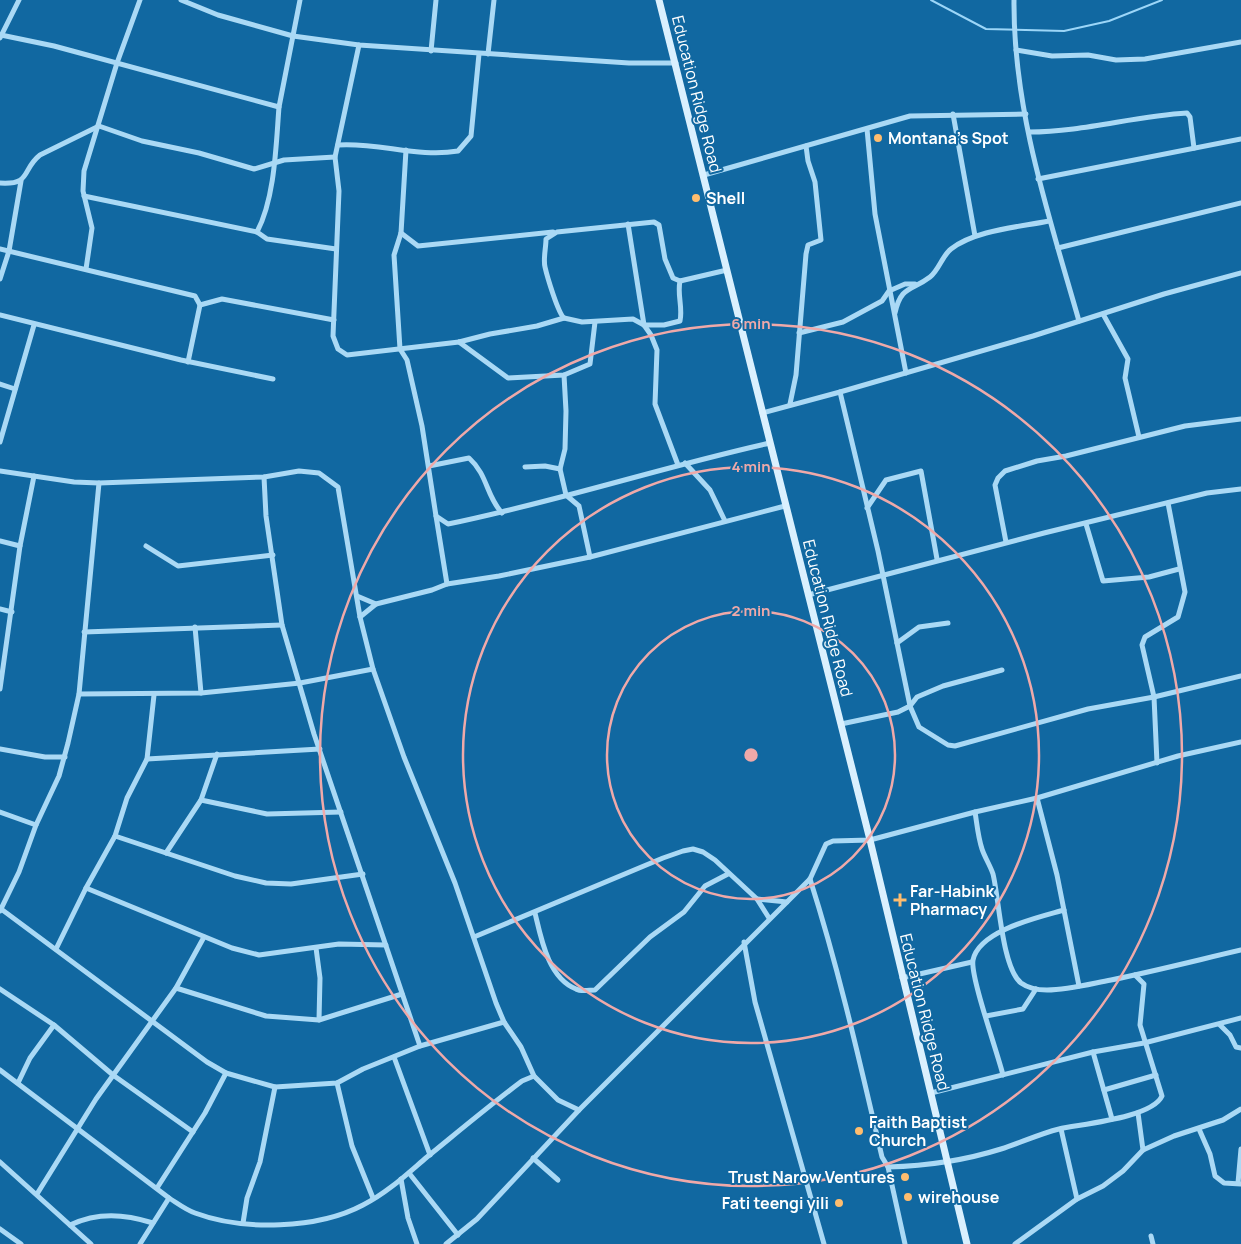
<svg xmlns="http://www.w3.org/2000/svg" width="1241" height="1244" font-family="Manrope,sans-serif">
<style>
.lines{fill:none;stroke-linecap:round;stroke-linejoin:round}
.stream{stroke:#9cd6f8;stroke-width:2}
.minor{stroke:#aad9f5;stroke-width:5}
.secondary{stroke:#daf0fe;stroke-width:7}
.ring{fill:none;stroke:#efa9a9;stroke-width:2.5}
.poi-dot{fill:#ffbd6e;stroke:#1168a1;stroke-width:2}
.labels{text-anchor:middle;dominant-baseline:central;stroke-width:4;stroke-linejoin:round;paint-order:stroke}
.street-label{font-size:16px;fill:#fff;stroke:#1168a1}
.poi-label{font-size:16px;font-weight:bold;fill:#fff;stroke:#1168a1;text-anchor:start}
.centre{fill:#efa9a9;stroke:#1168a1;stroke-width:2.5}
.ring-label{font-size:15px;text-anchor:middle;font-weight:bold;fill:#efa9a9;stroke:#1168a1;stroke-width:4;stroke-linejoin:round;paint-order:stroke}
</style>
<rect width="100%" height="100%" fill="#1168a1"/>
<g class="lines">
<path class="stream" d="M931,0L986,29L1064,31L1109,21L1162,0"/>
<g class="minor">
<path d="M181,0L218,15L293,36L359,45L629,63H676"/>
<path d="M1014,0C1013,110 1049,216 1079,321"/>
<path d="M1,35L54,46L279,107L300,0"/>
<path d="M0,38L19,0"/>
<path d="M359,45L335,157L339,191L333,336L338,349L347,355L459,342L490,334L537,326L564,318L582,322L633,319L644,325L651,335L657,350L655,404L678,465"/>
<path d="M1016,50L1052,56L1088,55L1116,60L1145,59L1241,42"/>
<path d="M431,51L436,0"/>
<path d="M488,54L494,0"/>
<path d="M953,114L975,236"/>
<path d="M867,129L875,214L906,373"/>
<path d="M1029,132C1083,132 1134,116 1187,113L1190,117L1194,148"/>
<path d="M338,145C378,142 418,158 458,151L471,136L479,54"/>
<path d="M406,150L401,233L394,255L400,349L407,360L422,426L436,516"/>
<path d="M704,175L910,116L1026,114"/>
<path d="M1038,179L1241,139"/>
<path d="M0,183C32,185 21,170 40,155L99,126L142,141L199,153L254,169L284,160L335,157"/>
<path d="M84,196L257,232L267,239L336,249"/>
<path d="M628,224L644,325"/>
<path d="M257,232C275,198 276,145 279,107"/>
<path d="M401,233L418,246L553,232"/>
<path d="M1058,248L1241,203"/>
<path d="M0,249L195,296L200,305L188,362"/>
<path d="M86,269L92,228L83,191L84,171L117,63L140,0"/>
<path d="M0,279L9,251L21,181"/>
<path d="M200,305L222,299L334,320"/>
<path d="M895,313C901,285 912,291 930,277C939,270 942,256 951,249C975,230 1020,227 1049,221"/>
<path d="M1103,314L1128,359L1125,378L1139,437"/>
<path d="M0,315L181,360L273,379"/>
<path d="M564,318C558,313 547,276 545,267C543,259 546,248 546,239L557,232L654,222L659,225L665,259L673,278L680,281L727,270"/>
<path d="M644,325H664L680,321C683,307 677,295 680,281"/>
<path d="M799,333L843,322L882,301L889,291L905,284H915"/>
<path d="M459,342L508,378L564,375L590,364L595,322"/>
<path d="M564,375L566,411L565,449L560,469L566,495L579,506L590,557"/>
<path d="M0,384L15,389"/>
<path d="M840,392L878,551L910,706L919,727L948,745L955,746L1088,709L1154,697L1241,676"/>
<path d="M790,404L796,375L806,254L808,245L821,240L815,182L808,161L806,146"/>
<path d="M762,413L840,392L1033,336L1164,294L1241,273"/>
<path d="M0,442L34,325"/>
<path d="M685,463L710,490L725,521"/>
<path d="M429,466L469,458C488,475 486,496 502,513"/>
<path d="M525,467L545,466L560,469"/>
<path d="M0,471L74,482L99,483L264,477L299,471L319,473L338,487L360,617L373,669L404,757L455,883L496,1003L504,1022L521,1047L534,1076L558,1100L579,1110"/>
<path d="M264,477L266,516L282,625L314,734L420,1046"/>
<path d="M867,508L886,480L921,471L937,559"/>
<path d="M1086,524L1103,581L1149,577L1179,569"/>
<path d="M0,541L20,546"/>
<path d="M1006,542L995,485L998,478L1005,471L1037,461L1066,456L1185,426L1241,419"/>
<path d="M146,546L178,566L273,555"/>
<path d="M447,584L436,516L448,524C556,502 662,467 770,443"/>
<path d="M808,595L1044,533L1207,493L1241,489"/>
<path d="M357,596L376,604"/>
<path d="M0,609L12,612"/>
<path d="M360,617L376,604L432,590L447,584L499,576L590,557L785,506"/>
<path d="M195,627L201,693"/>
<path d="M84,632L282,625"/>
<path d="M897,643L919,627L948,623"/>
<path d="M0,689L20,546L34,476"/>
<path d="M79,694L201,693L300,683L373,669"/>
<path d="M841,724L898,712L910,706L917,697L943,686L1002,670"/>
<path d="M0,749L45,757H65"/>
<path d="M147,759L320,749"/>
<path d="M1157,763L1154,697L1142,645L1145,637L1178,617L1185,592L1168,503"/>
<path d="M1037,798L1057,875L1079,986"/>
<path d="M201,800L267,814L341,812"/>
<path d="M0,812L36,825"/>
<path d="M975,812C977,824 978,837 982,849C985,858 990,865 993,874C999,898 1002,968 1021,983C1028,988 1039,990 1047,990C1068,990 1090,984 1111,980C1155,971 1198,960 1241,950"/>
<path d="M115,836L235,876L266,883L291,884L363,874"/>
<path d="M166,853L201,800L217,754"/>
<path d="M810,879C839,970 860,1063 882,1157L888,1167L905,1244"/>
<path d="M86,888L232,948L259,955L339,944L386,945"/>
<path d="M757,899L787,902"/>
<path d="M1,909L207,1062L226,1073L275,1087L337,1083L363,1069L420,1046L504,1022"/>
<path d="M0,911L19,872L36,825L59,776L68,743L79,694L99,483"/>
<path d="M535,913C541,938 548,978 576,989C581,992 589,990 595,990L650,937L684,912L705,886L728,874"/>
<path d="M474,937L663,858L683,851L693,849L703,852L715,860L757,899L769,918"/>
<path d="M744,942L755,1002L824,1244"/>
<path d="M316,948L320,978L319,1020"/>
<path d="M56,949L86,888L115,836L127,798L147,759L154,695"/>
<path d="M902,978L972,962"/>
<path d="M176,988L266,1016L319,1020L402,994"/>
<path d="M0,989L54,1025L113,1075L193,1132"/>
<path d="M986,1016L1023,1009L1036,989"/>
<path d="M1220,1025L1230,1035L1236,1047L1241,1048"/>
<path d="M1093,1052L1112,1119"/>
<path d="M394,1057L430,1155"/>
<path d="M0,1070L169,1198C177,1203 186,1210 195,1213C243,1231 318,1229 363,1205C387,1193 407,1174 427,1157C459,1131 490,1105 522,1081L534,1076"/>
<path d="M1003,1075C998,1054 970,976 973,960C979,930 1040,917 1064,910"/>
<path d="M18,1083L30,1058L54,1025"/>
<path d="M337,1083L352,1146L373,1198"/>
<path d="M1104,1090L1156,1075"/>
<path d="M931,1093L1093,1052L1144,1043L1241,1018"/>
<path d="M1138,1113L1143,1150"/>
<path d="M1061,1129L1077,1199"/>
<path d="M1199,1129L1210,1154L1215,1176L1224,1183L1241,1184"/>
<path d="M533,1158L558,1180"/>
<path d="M0,1162L91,1244"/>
<path d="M888,1167C924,1166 966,1160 1001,1149C1020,1143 1039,1134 1059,1129C1081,1124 1152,1118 1162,1096L1140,1025L1144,984L1135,975"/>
<path d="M409,1173L458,1235"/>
<path d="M401,1179L408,1218L417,1244"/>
<path d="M1238,1183L1241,1149"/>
<path d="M157,1188L205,1113L226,1073"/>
<path d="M37,1194L96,1099L176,988L204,937"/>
<path d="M243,1223L247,1198L260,1162L275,1087"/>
<path d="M70,1225C98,1212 124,1214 153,1223"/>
<path d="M0,1229L21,1244"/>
<path d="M1151,1236L1153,1244"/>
<path d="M140,1244L169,1198"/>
<path d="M446,1244L477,1219L579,1110L810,879L826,844L833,841L870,840L975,812L1037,798L1178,756L1241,742"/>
<path d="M1015,1244L1077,1199L1103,1186L1123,1171L1143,1150L1174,1136L1223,1120L1241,1109"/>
</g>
<path class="secondary" d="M659,0L870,840L967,1244"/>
</g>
<g class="ring">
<circle cx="751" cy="755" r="144"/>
<circle cx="751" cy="755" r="288"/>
<circle cx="751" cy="755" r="431"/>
</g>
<g class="poi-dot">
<circle cx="878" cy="138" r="5"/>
<circle cx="696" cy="198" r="5"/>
<path d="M897.5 892.5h5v5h5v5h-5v5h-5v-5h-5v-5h5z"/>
<circle cx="859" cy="1131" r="5"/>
<circle cx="905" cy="1177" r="5"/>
<circle cx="908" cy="1197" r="5"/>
<circle cx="839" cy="1203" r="5"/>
</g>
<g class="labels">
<g class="street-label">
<text transform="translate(697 94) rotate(76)">Education Ridge Road</text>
<text transform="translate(828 618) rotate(76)">Education Ridge Road</text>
<text transform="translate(925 1012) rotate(76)">Education Ridge Road</text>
</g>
<g class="poi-label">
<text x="888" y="138">Montana's Spot</text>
<text x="706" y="198">Shell</text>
<text x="910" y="891">Far-Habink<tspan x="910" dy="18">Pharmacy</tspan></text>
<text x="869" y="1122">Faith Baptist<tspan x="869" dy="18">Church</tspan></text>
<text x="895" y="1177" text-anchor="end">Trust Narow Ventures</text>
<text x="918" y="1197">wirehouse</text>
<text x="829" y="1203" text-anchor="end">Fati teengi yili</text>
</g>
</g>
<circle cx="751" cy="755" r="8" class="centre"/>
<g class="ring-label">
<text x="751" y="329">6 min</text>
<text x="751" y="472">4 min</text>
<text x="751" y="616">2 min</text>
</g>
</svg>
